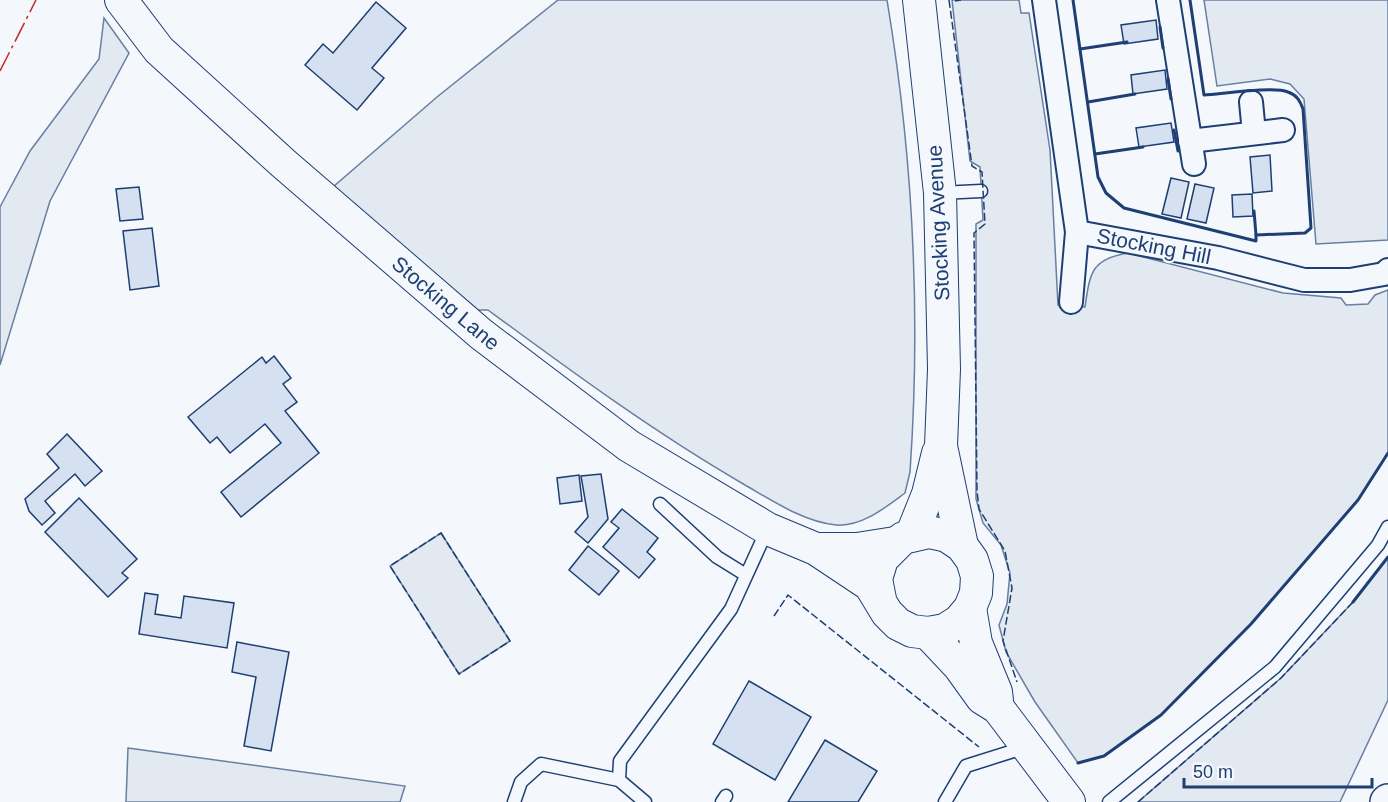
<svg xmlns="http://www.w3.org/2000/svg" width="1388" height="802" font-family="Helvetica,sans-serif">
<style>
.green{fill:#e3e9f0;stroke:#687fa3;stroke-width:1.5}
.building{fill:#d5e0f0;stroke:#1d3f73;stroke-width:1.5}
.lines{fill:none;stroke-linecap:round;stroke-linejoin:round}
.lane-casing{stroke:#1d3f73;stroke-width:15}
.street-casing{stroke:#1d3f73;stroke-width:26}
.secondary-casing{stroke:#1d3f73;stroke-width:34}
.highway-casing{stroke:#1d3f73;stroke-width:36}
.lane{stroke:#f4f7fb;stroke-width:12}
.street{stroke:#f4f7fb;stroke-width:22}
.secondary{stroke:#f4f7fb;stroke-width:32}
.highway{stroke:#f4f7fb;stroke-width:33}
.fence{stroke:#1d3f73;stroke-width:1.5;stroke-dasharray:8 3;stroke-linecap:butt}
.wall{stroke:#1d3f73;stroke-width:3}
.power{stroke:#c62828;stroke-width:1.5;stroke-dasharray:21 4.5 3 4.5;stroke-linecap:butt}
.labels{text-anchor:middle;dominant-baseline:central;stroke-width:4.5;stroke-linejoin:round;paint-order:stroke}
.street-label{font-size:21px;fill:#1d3f73;stroke:#f4f7fb}
</style>
<rect width="100%" height="100%" fill="#f4f7fb"/>
<g class="green">
<path d="M558,0H887C913,156 921,314 910,472L905,493C886,507 862,527 836,525C804,522 771,500 745,485C655,433 571,371 488,310H478L333,187L437,97Z"/>
<path d="M952,0H1019L1021,13H1029L1050,150L1058,305L1085,307C1090,273 1091,259 1128,253L1283,293L1341,298L1346,305L1368,304L1375,295L1388,290V453L1358,500L1251,624L1161,715L1104,756L1078,763L1035,702L1006,652L999,625L1007,604L1010,573L1001,545L983,523L976,499V224L983,220L980,167L970,161Z"/>
<path d="M1204,0H1388V240L1316,244L1304,99L1290,84L1270,79L1217,86Z"/>
<path d="M104,18L129,53L50,201L0,365V207L30,151L99,59Z"/>
<path d="M441,533L510,641L459,674L390,566Z"/>
<path d="M1388,557V700L1340,802H1138L1281,678L1353,602Z"/>
<path d="M128,748L405,786L400,802H126Z"/>
</g>
<g class="building">
<path d="M376,2L406,28L372,68L384,78L357,110L305,65L323,44L333,53Z"/>
<path d="M1156,20L1158,39L1124,44L1121,25Z"/>
<path d="M1165,70L1167,89L1133,94L1131,75Z"/>
<path d="M1171,123L1174,142L1139,147L1136,128Z"/>
<path d="M1270,155L1272,191L1253,193L1250,157Z"/>
<path d="M1171,178L1189,182L1181,218L1162,214Z"/>
<path d="M1195,184L1214,188L1206,223L1187,219Z"/>
<path d="M139,187L143,219L120,221L116,189Z"/>
<path d="M1252,194L1253,216L1233,217L1232,195Z"/>
<path d="M152,228L159,286L130,290L123,231Z"/>
<path d="M274,356L291,378L283,384L297,402L285,411L319,453L241,517L221,492L281,443L265,424L230,453L217,437L210,443L188,417L262,357L266,363Z"/>
<path d="M67,434L102,471L85,486L75,474L45,501L55,513L42,525L29,511L25,499L59,468L47,454Z"/>
<path d="M601,474L608,519L588,543L575,532L588,517L581,476Z"/>
<path d="M579,475L582,501L560,504L557,478Z"/>
<path d="M79,498L137,559L122,573L128,578L108,597L45,532Z"/>
<path d="M622,509L658,538L647,552L655,559L639,578L603,547L619,528L611,522Z"/>
<path d="M588,546L619,571L599,595L569,570Z"/>
<path d="M145,593L158,595L155,614L181,618L184,596L234,603L227,648L139,634Z"/>
<path d="M237,642L289,652L271,751L244,746L256,677L232,672Z"/>
<path d="M749,681L811,717L775,780L713,744Z"/>
<path d="M825,740L877,771L858,802H788Z"/>
</g>
<g class="lines">
<defs>
<g id="lane">
<path d="M940,193L981,191"/>
<path d="M660,504L717,557L746,575"/>
<path d="M514,802L521,782L541,764L619,780"/>
<path d="M645,802L619,780L620,761L731,609L767,530"/>
<path d="M722,802L726,796"/>
<path d="M945,802L966,766L1026,747"/>
<path d="M1109,802L1275,667L1378,545L1388,527"/>
</g>
<g id="street">
<path d="M1044,0L1077,232L1218,258L1304,280H1350L1384,274L1388,270"/>
<path d="M1168,0L1194,164"/>
<path d="M1251,102L1254,133"/>
<path d="M1190,141L1283,130"/>
<path d="M1071,302L1077,232"/>
</g>
<g id="secondary">
<path d="M121,0L159,50L283,163L481,334L629,446L768,529L816,549L870,585L887,613L898,624L912,631L928,633L945,630L959,621L970,608L976,593L977,576L972,560L962,546L947,536L929,532L903,538L882,559L876,579L880,599"/>
<path d="M919,0L940,193L944,369L941,446L962,546"/>
<path d="M912,534L928,494L938,453"/>
<path d="M816,549H857L895,543"/>
<path d="M970,608L976,643L996,692L997,701"/>
<path d="M928,633L959,666L982,698L998,708L1069,802"/>
</g>
<path id="highway" d="M1387,802L1388,801"/>
</defs>
<use href="#lane" class="lane-casing"/>
<use href="#street" class="street-casing"/>
<use href="#secondary" class="secondary-casing"/>
<use href="#highway" class="highway-casing"/>
<use href="#lane" class="lane"/>
<use href="#street" class="street"/>
<use href="#secondary" class="secondary"/>
<use href="#highway" class="highway"/>
<g class="fence">
<path d="M949,0L972,166L982,172L985,224L974,233L977,491L979,509L1005,551L1012,588L1003,641L1017,682"/>
<path d="M955,1L961,0"/>
<path d="M441,533L510,641L459,674L390,566Z"/>
<path d="M774,616L788,595L979,747"/>
<path d="M1138,802L1281,678L1353,602"/>
</g>
<g class="wall">
<path d="M1073,0L1098,177L1106,193L1124,208L1256,241V235L1305,233L1311,228L1303,109C1300,101 1297,95 1288,92C1273,86 1222,94 1204,95L1190,0"/>
<path d="M1160,27L1163,48"/>
<path d="M1080,49L1127,42"/>
<path d="M1168,79L1171,99"/>
<path d="M1088,102L1135,94"/>
<path d="M1174,130L1178,151"/>
<path d="M1095,154L1143,147"/>
<path d="M1254,211L1256,235"/>
<path d="M1353,602L1388,557"/>
<path d="M1078,763L1104,756L1161,715L1251,624L1358,500L1388,453"/>
</g>
<path class="power" d="M0,71L36,0"/>
</g>
<g class="labels">
<g class="street-label">
<text transform="translate(938 223) rotate(-93)">Stocking Avenue</text>
<text transform="translate(1154 246) rotate(11)">Stocking Hill</text>
<text transform="translate(446 303) rotate(40)">Stocking Lane</text>
</g>
</g>
<path d="M1184 778v9h188v-9" fill="none" stroke="#1d3f73" stroke-width="3"/>
<text x="1193" y="778" font-size="18" fill="#1d3f73" stroke="#f4f7fb" stroke-width="4.5" paint-order="stroke">50 m</text>
</svg>
